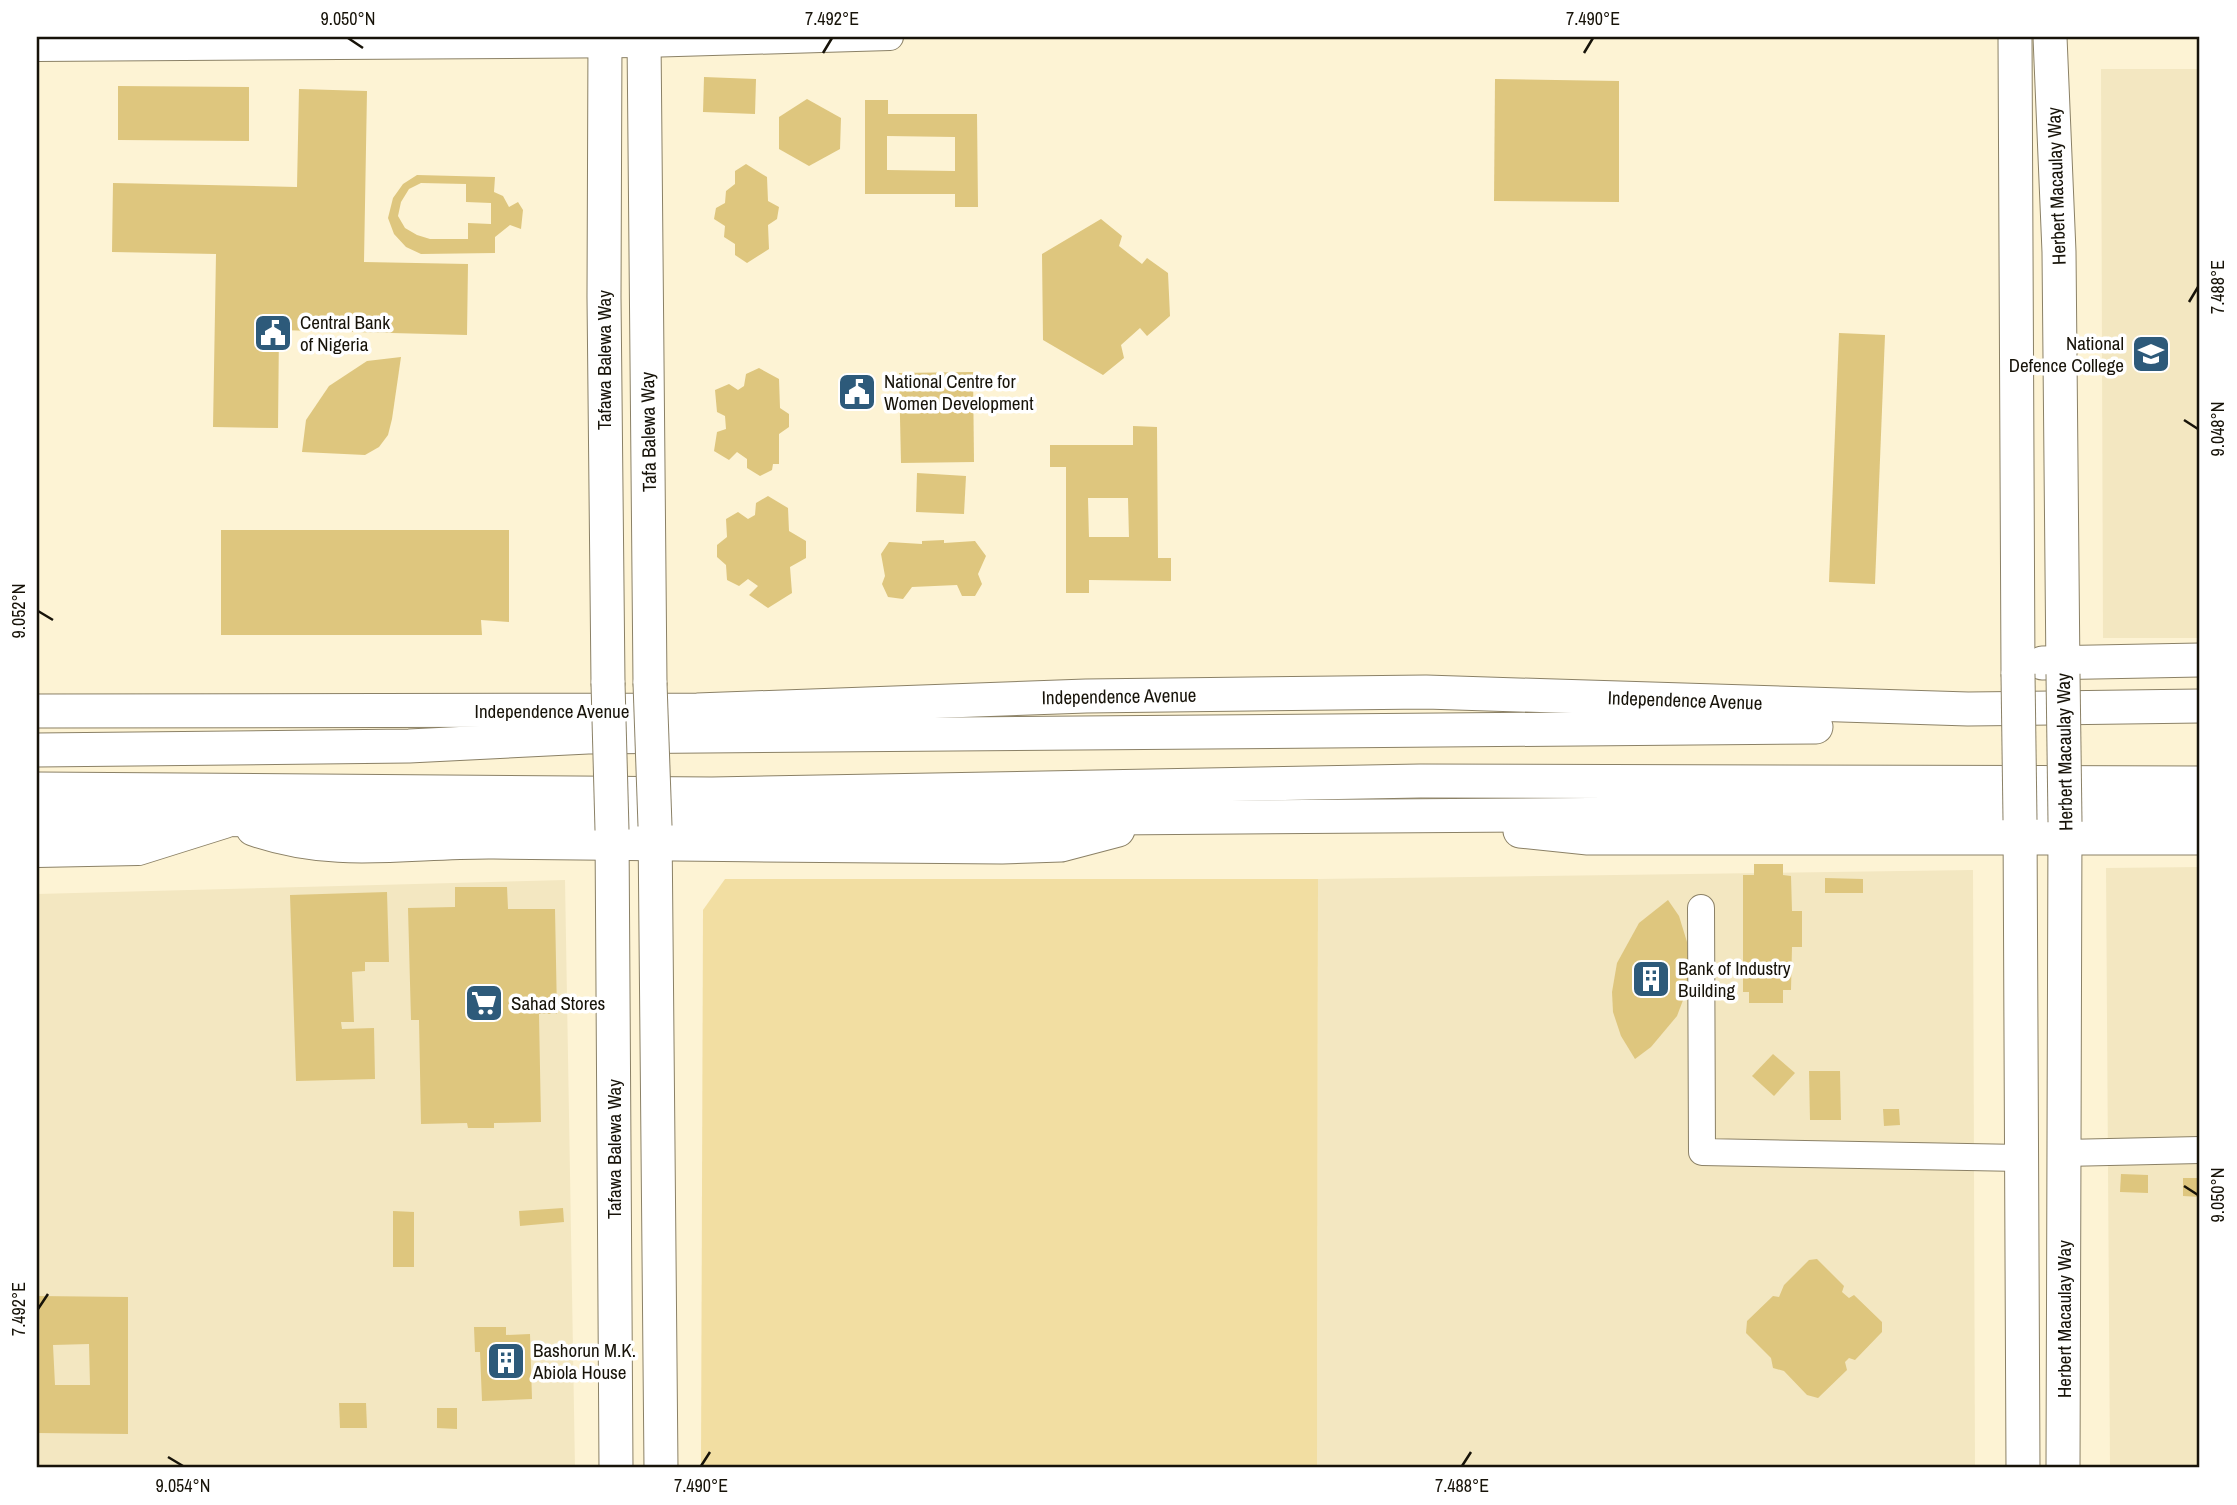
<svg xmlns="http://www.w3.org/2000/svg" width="2237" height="1505" font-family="'Archivo Narrow',sans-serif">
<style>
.built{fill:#f3e7c1}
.green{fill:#f2dea2}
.building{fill:#dec67e;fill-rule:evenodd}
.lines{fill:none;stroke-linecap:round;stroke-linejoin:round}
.minor-casing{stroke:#8b8166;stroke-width:28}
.major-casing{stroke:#8b8166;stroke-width:35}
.highway-casing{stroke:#8b8166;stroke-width:40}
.minor{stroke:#fff;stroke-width:26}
.major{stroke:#fff;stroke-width:33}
.highway{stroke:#fff;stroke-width:38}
.major-bridge-casing{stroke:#8b8166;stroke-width:35;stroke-linecap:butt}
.major-bridge{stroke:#fff;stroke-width:33}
.ticks{fill:none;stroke:#171309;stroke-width:2.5}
.labels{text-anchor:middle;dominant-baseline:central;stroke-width:7;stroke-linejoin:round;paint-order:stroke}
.street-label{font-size:19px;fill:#171309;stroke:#fff}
.poi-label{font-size:19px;fill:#171309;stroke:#fff;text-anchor:start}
.neatline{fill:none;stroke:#171309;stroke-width:2.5}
.ticks-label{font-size:18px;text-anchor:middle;fill:#171309}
</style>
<rect width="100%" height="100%" fill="#fdf3d4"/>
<g class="built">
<path d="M2101,69H2200V638H2103Z"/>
<path d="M2200,867V1468H2110L2106,868Z"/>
<path d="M1973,870L1975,1468H1317L1318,879Z"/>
<path d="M565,880L575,1468H37V894Z"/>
</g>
<path class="green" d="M725,879H1318L1317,1468H701L703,910Z"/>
<g class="building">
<path d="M704,77L756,79L755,114L703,112Z"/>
<path d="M1495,79L1619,81V202L1494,201Z"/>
<path d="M118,86L249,87V141L118,140Z"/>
<path d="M299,89L367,91L364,262L468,264L467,335L279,330L278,428L213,427L216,254L112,252L113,183L297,187Z"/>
<path d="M807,99L841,118L840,149L809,166L779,149V117Z"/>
<path d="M865,100H888V114H977L978,207H955V194H865ZM887,136L955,137V171L887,170Z"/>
<path d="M746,164L767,177L768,201L779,207L777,219L768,225L769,249L747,263L735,255V244L724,237L725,226L714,219L716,208L725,203L726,191L735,184V171Z"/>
<path d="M417,175L495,177L494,192L503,196L509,207L518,202L523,210L521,229L510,225L495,237V253L421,254L406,247L394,234L388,218L393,198L403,184ZM421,183L466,184V202L491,203V224L468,223V239H430L417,235L405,228L398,216L401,202L409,189Z"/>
<path d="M1101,219L1122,236L1119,246L1142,264L1147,258L1168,273L1170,316L1147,336L1140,328L1121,345L1124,358L1103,375L1043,340L1042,254Z"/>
<path d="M1839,333L1885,335L1875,584L1829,582Z"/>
<path d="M401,357L392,419L388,435L379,447L365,455L302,452L306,420L329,386L367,361Z"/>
<path d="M759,368L779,379L780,408L789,414V427L779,434V464H773L772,470L760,476L747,468V459L737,452L729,460L714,451L717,432L726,429L725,416L717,412L715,390L729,384L738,390L744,386L746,374Z"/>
<path d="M973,372L974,462L901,463L899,373Z"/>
<path d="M1133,426L1157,427L1158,558H1171V581L1089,580V593H1066V467H1050V445H1133ZM1088,498H1128L1129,537H1089Z"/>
<path d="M917,473L966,476L964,514L916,512Z"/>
<path d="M768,496L788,508L789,531L806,541V558L790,567L792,593L768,608L749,595L758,586L748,579L739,586L727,580L726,565L717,557V545L727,537L726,519L738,512L748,519L755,515L756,503Z"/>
<path d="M221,530H509V622L481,620L482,635H221Z"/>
<path d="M944,540V543L975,541L986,556L978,574L982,584L975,596H962L957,585L912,587L903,599L888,597L882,584L885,576L881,554L889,542L922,544V541Z"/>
<path d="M1754,864H1783V875L1791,876L1792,911H1802V947H1792L1791,990H1783V1003H1749V992H1743V875H1754Z"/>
<path d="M1825,878L1863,879V893H1825Z"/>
<path d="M455,887H507L508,909H555L557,1014H539L541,1122L494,1123V1128H468L467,1123L421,1124L419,1020H411L408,908L455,907Z"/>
<path d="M387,892L389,962H365V971L352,972L354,1022H341L342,1029L374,1028L375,1079L296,1081L290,895Z"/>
<path d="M1668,900L1679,916L1687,942L1690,971L1688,987L1677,1016L1651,1047L1635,1059L1621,1036L1613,1012L1612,992L1617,963L1639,923Z"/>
<path d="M1773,1054L1795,1073L1774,1096L1752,1076Z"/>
<path d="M1809,1071H1840L1841,1120H1810Z"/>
<path d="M1883,1109H1899L1900,1125L1884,1126Z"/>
<path d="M2121,1174L2148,1175V1193L2120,1192Z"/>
<path d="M2183,1178H2200V1197L2183,1196Z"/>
<path d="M563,1208L564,1222L520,1226L519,1211Z"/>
<path d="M393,1211L414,1212V1267H393Z"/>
<path d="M1817,1259L1844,1286L1842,1292L1849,1298L1854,1295L1882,1322V1332L1855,1360L1849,1358L1845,1362L1847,1370L1818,1398L1807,1395L1784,1371L1773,1368L1771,1358L1746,1333L1747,1321L1773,1296L1779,1297L1784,1285L1809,1260Z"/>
<path d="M37,1296L128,1297V1434L37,1433ZM89,1344L90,1385H55L53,1345Z"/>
<path d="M474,1327H506V1335L530,1334L532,1399L482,1401L480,1352H475Z"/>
<path d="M339,1403H366L367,1428H340Z"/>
<path d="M437,1408H457V1429L437,1428Z"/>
</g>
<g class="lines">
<defs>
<g id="minor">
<path d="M37,48L644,44L890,37"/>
<path d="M1701,908L1702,1152L2021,1158"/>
<path d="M2064,1153L2200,1150"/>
</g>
<g id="major">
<path d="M605,37L604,297L608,683"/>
<path d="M644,37L650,683"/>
<path d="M2015,37L2018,674"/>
<path d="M2050,37L2059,252L2063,674"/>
<path d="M2042,663L2200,660"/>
<path d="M37,711L697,710L1086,696L1426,692L1968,709L2200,706"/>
<path d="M37,750L409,746L588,737L1816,727"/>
<path d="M37,789L712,794L1420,781L2200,783"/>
<path d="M37,819L711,821L2200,810"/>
<path d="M2020,820L2023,1468"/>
<path d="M655,826L661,1468"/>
<path d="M253,829C336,858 408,841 494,842C663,844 833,846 1002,847L1061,845L1118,830"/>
<path d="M612,830L616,1468"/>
<path d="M1520,831L1588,838H2200"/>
<path d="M2063,1468L2065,822"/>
</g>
<path id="highway" d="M37,848L138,846L224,819"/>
</defs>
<use href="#minor" class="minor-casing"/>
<use href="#major" class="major-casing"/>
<use href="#highway" class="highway-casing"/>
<use href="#minor" class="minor"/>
<use href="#major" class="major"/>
<use href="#highway" class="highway"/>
<defs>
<g id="major-bridge">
<path d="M2018,674L2020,820"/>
<path d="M2063,674L2065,822"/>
<path d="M608,683L612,830"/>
<path d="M650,683L655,826"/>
</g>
</defs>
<use href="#major-bridge" class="major-bridge-casing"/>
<use href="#major-bridge" class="major-bridge"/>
</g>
<path class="ticks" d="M348,38L363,48M823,53L832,38M1584,53L1593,38M2189,302L2198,287M2184,420L2198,429M38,611L53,620M2184,1186L2198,1195M38,1309L48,1294M168,1457L183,1466M701,1466L710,1452M1462,1466L1471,1452"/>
<defs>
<symbol id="civic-square" viewBox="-11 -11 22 22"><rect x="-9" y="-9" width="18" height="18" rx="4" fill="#2d5a7a" stroke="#fff"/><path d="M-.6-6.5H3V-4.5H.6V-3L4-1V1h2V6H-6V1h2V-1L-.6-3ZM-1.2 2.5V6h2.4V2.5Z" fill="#fff"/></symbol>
<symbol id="university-square" viewBox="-11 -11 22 22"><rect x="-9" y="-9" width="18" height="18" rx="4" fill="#2d5a7a" stroke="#fff"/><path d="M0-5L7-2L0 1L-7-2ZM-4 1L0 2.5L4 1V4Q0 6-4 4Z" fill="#fff"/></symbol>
<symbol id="building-square" viewBox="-11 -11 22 22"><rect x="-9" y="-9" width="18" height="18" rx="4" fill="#2d5a7a" stroke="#fff"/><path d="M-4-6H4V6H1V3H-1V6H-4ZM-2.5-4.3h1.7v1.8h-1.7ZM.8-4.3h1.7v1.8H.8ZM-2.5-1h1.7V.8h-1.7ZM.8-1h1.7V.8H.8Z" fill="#fff"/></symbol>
<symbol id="supermarket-square" viewBox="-11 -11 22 22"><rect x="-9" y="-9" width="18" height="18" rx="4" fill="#2d5a7a" stroke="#fff"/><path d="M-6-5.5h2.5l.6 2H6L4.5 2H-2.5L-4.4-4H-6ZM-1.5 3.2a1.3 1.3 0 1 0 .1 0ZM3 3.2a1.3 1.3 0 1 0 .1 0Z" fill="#fff"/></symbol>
</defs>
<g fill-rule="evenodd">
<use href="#civic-square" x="251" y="311" width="44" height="44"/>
<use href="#university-square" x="2129" y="332" width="44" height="44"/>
<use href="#civic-square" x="835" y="370" width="44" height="44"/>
<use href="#building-square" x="1629" y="957" width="44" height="44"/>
<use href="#supermarket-square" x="462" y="981" width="44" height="44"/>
<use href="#building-square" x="484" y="1339" width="44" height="44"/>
</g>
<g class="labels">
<g class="street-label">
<text transform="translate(2056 186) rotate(-92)">Herbert Macaulay Way</text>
<text transform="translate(604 360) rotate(-90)">Tafawa Balewa Way</text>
<text transform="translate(648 432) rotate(-91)">Tafa Balewa Way</text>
<text transform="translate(1119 696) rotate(-1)">Independence Avenue</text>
<text transform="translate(1685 700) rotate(2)">Independence Avenue</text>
<text x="552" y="711">Independence Avenue</text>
<text transform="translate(2064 752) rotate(-91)">Herbert Macaulay Way</text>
<text transform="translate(614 1149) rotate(-90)">Tafawa Balewa Way</text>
<text transform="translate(2064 1319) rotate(-90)">Herbert Macaulay Way</text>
</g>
<g class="poi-label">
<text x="300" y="322">Central Bank<tspan x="300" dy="22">of Nigeria</tspan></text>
<text x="2124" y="343" text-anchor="end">National<tspan x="2124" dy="22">Defence College</tspan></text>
<text x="884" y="381">National Centre for<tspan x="884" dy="22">Women Development</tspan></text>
<text x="1678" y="968">Bank of Industry<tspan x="1678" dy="22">Building</tspan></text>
<text x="511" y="1003">Sahad Stores</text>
<text x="533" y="1350">Bashorun M.K.<tspan x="533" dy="22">Abiola House</tspan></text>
</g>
</g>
<rect width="2237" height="1505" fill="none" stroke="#ffffff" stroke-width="77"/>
<rect x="38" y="38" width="2160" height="1428" class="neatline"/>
<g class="ticks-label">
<text x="348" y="25">9.050°N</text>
<text x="832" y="25">7.492°E</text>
<text x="1593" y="25">7.490°E</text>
<text transform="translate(2218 287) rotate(-90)" y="6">7.488°E</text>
<text transform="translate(2218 429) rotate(-90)" y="6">9.048°N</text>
<text transform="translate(19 611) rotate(-90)" y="6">9.052°N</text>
<text transform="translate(2218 1195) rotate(-90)" y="6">9.050°N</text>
<text transform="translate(19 1309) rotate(-90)" y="6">7.492°E</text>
<text x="183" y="1492">9.054°N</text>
<text x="701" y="1492">7.490°E</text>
<text x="1462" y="1492">7.488°E</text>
</g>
</svg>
